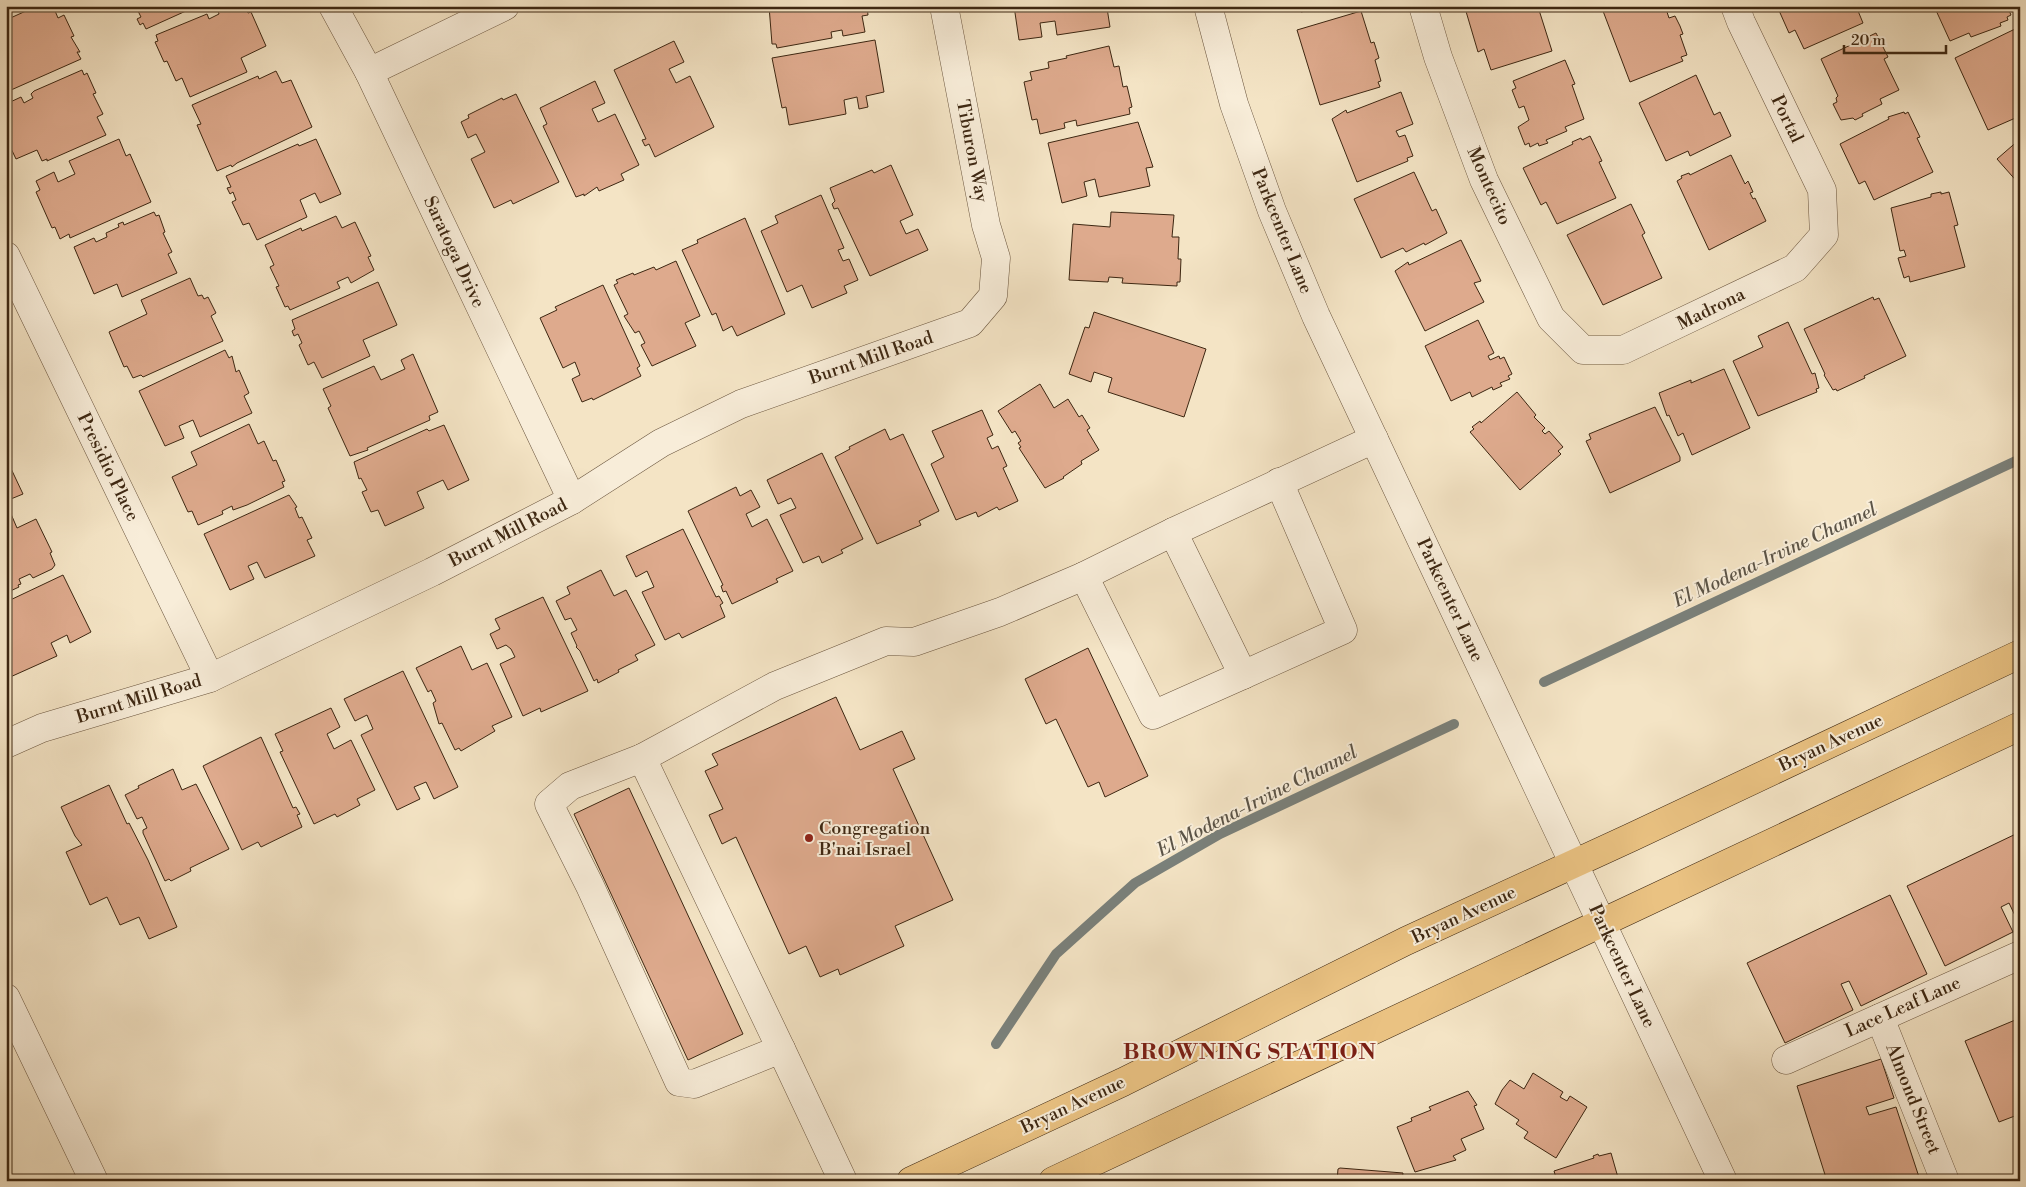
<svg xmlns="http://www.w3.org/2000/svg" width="2026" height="1187" font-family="'Libre Bodoni',serif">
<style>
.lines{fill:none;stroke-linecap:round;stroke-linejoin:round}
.stream{stroke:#7a807a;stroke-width:10}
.building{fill:#deaa8d;stroke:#3d2712}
.minor-casing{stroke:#6b563f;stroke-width:29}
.major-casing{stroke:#3d2712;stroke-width:29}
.minor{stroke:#f8edd9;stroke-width:28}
.major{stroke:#eac282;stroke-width:28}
.poi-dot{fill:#8f2418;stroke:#f8edd9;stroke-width:2}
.labels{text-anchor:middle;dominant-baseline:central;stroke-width:4;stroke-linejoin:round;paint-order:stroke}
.street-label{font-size:18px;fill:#3d2712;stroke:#f8edd9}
.poi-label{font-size:18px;fill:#3d2712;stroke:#f8edd9;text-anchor:start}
.water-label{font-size:19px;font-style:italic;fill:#5b5346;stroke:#f8edd9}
.district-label{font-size:22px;font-weight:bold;letter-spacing:1px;fill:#7a1f14;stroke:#f8edd9}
</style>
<rect width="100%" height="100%" fill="#f4e4c5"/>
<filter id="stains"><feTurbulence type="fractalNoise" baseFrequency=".004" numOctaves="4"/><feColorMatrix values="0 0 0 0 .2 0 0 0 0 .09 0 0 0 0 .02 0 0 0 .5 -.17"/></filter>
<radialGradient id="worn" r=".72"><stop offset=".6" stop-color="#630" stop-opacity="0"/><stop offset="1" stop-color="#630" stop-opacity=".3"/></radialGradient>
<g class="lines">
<g class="stream">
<path d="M1544,682L2020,459"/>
<path d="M996,1044L1056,954L1135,883L1220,834L1454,724"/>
</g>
</g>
<g class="building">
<path d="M37,6H53L58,18L64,15L74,36L71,37L80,52H77L81,59L11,90L10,88L6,90V41L10,40L6,31V20Z"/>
<path d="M132,6H197L146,29L143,23L140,25L137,19L141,17L136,7L133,8Z"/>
<path d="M221,6H245L248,13L251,12L266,46L241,58L247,72L190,97L182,78L176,81L167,61L164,62L155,42L158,41L156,35L207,14L209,19L219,14L217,8Z"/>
<path d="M769,6H867L868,15L862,16L865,32L843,36L842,30L831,32L832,38L777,48L776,44H772Z"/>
<path d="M1014,6H1111L1107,8L1110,27L1057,35L1055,21L1040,23L1042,37L1019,40Z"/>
<path d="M1299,6H1329L1301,12Z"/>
<path d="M1471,6H1542L1543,9L1539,10L1552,51L1491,70L1484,49L1478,52L1465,8Z"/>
<path d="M1665,6L1669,18L1675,16L1680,26L1683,34L1680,35L1687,55L1681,57L1683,61L1630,82L1603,11L1609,6Z"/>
<path d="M1777,6H1856L1863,23L1804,49L1795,30L1789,33Z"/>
<path d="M1934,6H2007L2011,15L2007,17L2008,20L2000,23L2001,26L1971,37L1969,33L1950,41Z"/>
<path d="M1361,11L1371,43L1374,42L1379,58L1375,60L1381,81L1378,82L1380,87L1320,105L1297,30Z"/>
<path d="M2015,29L2020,39V116L1988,130L1955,58Z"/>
<path d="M1876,33L1888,57L1884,59L1899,90L1880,99L1882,104L1862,114L1863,116L1855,120L1853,118L1841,120L1833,104L1837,102L1836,98L1838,96L1821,59Z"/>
<path d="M875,40L884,92L866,96L868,107L859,109L857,97L844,100L846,114L789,125L786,107L782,108L772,58Z"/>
<path d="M674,41L684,62L669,69L676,83L690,76L714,127L655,157L649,144L645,146L642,140L646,139L614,70Z"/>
<path d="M1109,46L1114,67L1119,66L1123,87L1127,86L1132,107L1129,108L1130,114L1077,126L1076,120L1064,123L1065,128L1040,134L1037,119L1032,120L1024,82L1032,80L1030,72L1049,68L1048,62L1067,58L1066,56Z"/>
<path d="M1565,60L1575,84L1572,85L1584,119L1565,127L1567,131L1546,140L1548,143L1539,146L1538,143L1530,147L1529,143L1525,145L1518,127L1529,120L1524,106L1519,108L1512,90L1516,88L1513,81Z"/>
<path d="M82,70L84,75L87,73L96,93L93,94L103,114L97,117L106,135L47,161V159L42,161L37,150L16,159L6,138V104L21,97L24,103L33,98L31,94L34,91Z"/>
<path d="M276,71L282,83L291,80L312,127L237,163L232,167L231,165L217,171L197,125L201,124L192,105L258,76L259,79Z"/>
<path d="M1696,75L1714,115L1720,112L1731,136L1690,156L1688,151L1666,161L1639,103Z"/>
<path d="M595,81L605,103L592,109L598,122L615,114L639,165L621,174L624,180L599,191L597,187L584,196V194L576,197L543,126L547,124L540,108Z"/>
<path d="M1401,92L1413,124L1396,131L1399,137L1405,135L1413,156L1407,158L1408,161L1357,182L1332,119L1346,110L1347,113Z"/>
<path d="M516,94L559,182L513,204L511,200L494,208L471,159L485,152L476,134L468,138L461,122L469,118L468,115L502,98L503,100Z"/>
<path d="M1904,112L1905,114L1908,112L1920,137L1917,138L1933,172L1874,200L1865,181L1859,184L1840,144L1889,119L1888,117Z"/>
<path d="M1138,122L1153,167L1146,168L1150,186L1099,197L1095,179L1084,182L1087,196L1062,203L1048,143Z"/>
<path d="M1590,136L1602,161L1599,162L1616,198L1557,224L1546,202L1541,205L1523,168L1573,144L1572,142L1581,138L1582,140Z"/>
<path d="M119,139L126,156L130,154L151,202L70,238L69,234L60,239L55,227L52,228L36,192L40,190L36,181L54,172L58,182L75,174L69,161Z"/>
<path d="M316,139L341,194L320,203L315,193L300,200L307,217L257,240L249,223L243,225L232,202L236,200L233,192L230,194L227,188L231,187L226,176L298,144L299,146Z"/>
<path d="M2020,139V185L1997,159Z"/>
<path d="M1731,155L1745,184L1748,181L1753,192L1750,193L1753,199L1755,198L1766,221L1709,250L1677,181L1682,178L1681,176L1689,173L1690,175Z"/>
<path d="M891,165L913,215L900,221L906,234L918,229L928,250L870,276L838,208L834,209L832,204L835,201L830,188L872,170L874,173Z"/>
<path d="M1414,172L1432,211L1436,209L1447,233L1425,245L1424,243L1406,252L1403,248L1381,258L1354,199Z"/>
<path d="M1941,192V194L1949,192L1958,225L1954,226L1965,267L1910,282L1909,276L1904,278L1898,258L1906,256L1904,250L1900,251L1891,208L1931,197V194Z"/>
<path d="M821,195L844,248L838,250L843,261L849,259L858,280L844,286L847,293L812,308L802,285L787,292L761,231L778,223L775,216Z"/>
<path d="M1631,204L1645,233L1642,235L1662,278L1603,305L1567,235Z"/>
<path d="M154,212L156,216L159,215L165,232L163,233L172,252L168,254L177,273L122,297L117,284L94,294L74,247L94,238L96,242L107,237L106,233L119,227L118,224L123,222L124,225Z"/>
<path d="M1111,212L1174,215L1172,237H1179L1178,259H1181L1180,282H1177V286L1122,283L1123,278L1109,277L1108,282L1069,280L1073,224L1110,227Z"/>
<path d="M336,216L342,228L355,222L371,256L368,257L374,270L351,283L348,277L337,282L340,288L290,310L288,306L285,307L276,287L279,286L270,267L274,265L265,245L301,228L302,231Z"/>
<path d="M745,218L785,314L737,336L732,326L723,331L716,313L712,315L682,250L698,243L697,240Z"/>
<path d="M1461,240L1481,281L1474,283L1484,302L1425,331L1395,271L1408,262L1409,265Z"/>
<path d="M676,261L700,316L685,323L696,346L652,366L641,345L645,343L639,331L635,333L624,316L628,314L614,285L618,283L616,280L633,273L634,275L654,267L656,270Z"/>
<path d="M190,278L198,296L202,295L204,299L208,297L216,313L211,316L223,341L143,377L141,375L133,378L127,366L124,367L109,332L147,314L141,300Z"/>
<path d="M378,282L397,325L363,340L370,356L322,378L314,362L308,365L299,345L302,343L298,334L294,336L292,331L295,329L292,320Z"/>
<path d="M603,285L640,366L637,368L641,376L593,400L592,398L582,402L572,379L580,375L575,362L563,368L540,318L557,310L555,307Z"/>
<path d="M1873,297L1874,300L1879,298L1906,356L1864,376L1865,378L1837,391L1836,389L1833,390L1824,375L1825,374L1804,329Z"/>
<path d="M1094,312L1206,349L1184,417L1108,392L1112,378L1094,372L1091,382L1069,374L1085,327L1089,328Z"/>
<path d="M1478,320L1494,353L1488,356L1490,360L1499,356L1500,359L1504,357L1512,374L1508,376L1510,379L1500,383L1502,386L1493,390L1492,387L1472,397L1470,392L1451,401L1425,346Z"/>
<path d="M1788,322L1812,374L1815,373L1819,388L1816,389L1817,392L1758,416L1733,361L1763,347L1758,336Z"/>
<path d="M225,350L229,358L232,356L236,372L239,370L249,393L244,396L252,413L200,437L193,420L179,426L184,438L165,446L139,391Z"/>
<path d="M413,354L438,412L429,416L430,420L367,448L368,450L350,456L328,408L331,406L323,389L374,366L381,380L405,369L401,360Z"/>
<path d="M1724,369L1750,428L1692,455L1683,433L1678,436L1669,415L1667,416L1659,393L1691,380V383Z"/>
<path d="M1040,384L1054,408L1068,399L1079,417L1082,415L1090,428L1087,430L1099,450L1081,461L1082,464L1063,477L1064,478L1045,488L1019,448L1021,447L1018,443L1021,441L1015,431L1012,433L998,411Z"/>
<path d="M1517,392L1536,415L1534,417L1545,428L1542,431L1545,434L1549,431L1563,447L1558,451L1561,454L1520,490L1470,432L1474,429L1472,427L1480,421L1481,423Z"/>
<path d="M1655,407L1680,457V461L1610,493L1586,441L1591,439L1589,434Z"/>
<path d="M982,410L993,435L987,438L992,449L998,446L1007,466L1003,468L1018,501L999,510L997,507L978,517L976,512L956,520L931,464L944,457L932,431Z"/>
<path d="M249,424L258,444L264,441L273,461L276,460L285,481L282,482L284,487L247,505L233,510L232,506L222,511L223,514L198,525L192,511L188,512L172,477L197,465L191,452Z"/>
<path d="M444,425L469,480L448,490L443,480L417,492L424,508L385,526L378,510L371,512L362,492L367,490L361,478L359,479L354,462L427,429L429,431Z"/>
<path d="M885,429L890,440L903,434L939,511L919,521L921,525L877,544L835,457L850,449L849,447Z"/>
<path d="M822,453L863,539L841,550L843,553L822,563L819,556L803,563L780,515L796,508L791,498L778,504L767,480Z"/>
<path d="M6,458L23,494L6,501Z"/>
<path d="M736,487L740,496L751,490L760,507L746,514L752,527L767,519L793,571L776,579L778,582L732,604L726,591L723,592L721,586L723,585L688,511Z"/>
<path d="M289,495L297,507L295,508L299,518L302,517L312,538L307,540L315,556L265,578L257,562L248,566L254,579L230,590L204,534Z"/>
<path d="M11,514L17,528L36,519L52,552L50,553L55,565L52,569L33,578L30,574L19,579L21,584L18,585L19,587L6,593V516Z"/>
<path d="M683,529L716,597L719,596L723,603L720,605L725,617L682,638L679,633L665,640L642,592L654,587L647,571L636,577L626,556Z"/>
<path d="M601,570L614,596L626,590L655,645L635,655L638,660L618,670L619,672L598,683L597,679L594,681L580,651L576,647L577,646L571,633L577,630L571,618L565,620L556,601L570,594L567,587Z"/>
<path d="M63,575L91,632L70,643L67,635L51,643L57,656L8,678L6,602Z"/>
<path d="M543,597L588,691L541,712L540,708L523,716L500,664L515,657L511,649L506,645L497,649L490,634L500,629L495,619Z"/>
<path d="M461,646L472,670L487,663L512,717L492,726L495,731L461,751L459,748L455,750L442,723L439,724L433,703L436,701L431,690L428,692L416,668Z"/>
<path d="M1088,648L1148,776L1105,797L1099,782L1088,787L1056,719L1046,724L1025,679Z"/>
<path d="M403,671L458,787L434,799L426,782L414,787L420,799L397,810L361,735L373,729L367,715L355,721L344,699Z"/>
<path d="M836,697L860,750L902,731L915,759L893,769L953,900L895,926L904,946L840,975L838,969L820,977L806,946L789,954L736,837L722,844L709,815L723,809L705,771L718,765L712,754Z"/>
<path d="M331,708L340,727L327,734L334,749L351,740L375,790L357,799L360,805L337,817L335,814L314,824L280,752L283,751L275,734Z"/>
<path d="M261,737L293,808L296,807L300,814L297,815L302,827L261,847L258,842L242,850L203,766Z"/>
<path d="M173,769L182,790L196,784L229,849L190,868L191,871L171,881L169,879L165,881L143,833V830L147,828L142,817L137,819L125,795L139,788L138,786Z"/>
<path d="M109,785L127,824L129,823L148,860L177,927L149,939L139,917L120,925L107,897L90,905L66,852L82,845L75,836L61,807Z"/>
<path d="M629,788L743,1034L688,1060L574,814Z"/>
<path d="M2020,832V926L2009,903L2001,907L2013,932L1945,966L1907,886Z"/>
<path d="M1890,895L1927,974L1861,1006L1849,981L1841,984L1853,1010L1785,1043L1747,963Z"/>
<path d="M2020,1018V1114L1999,1122L1965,1041Z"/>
<path d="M1881,1059L1894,1098L1866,1107L1869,1115L1896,1107L1919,1177L1906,1181H1827L1797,1086Z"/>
<path d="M1533,1073L1563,1092L1560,1097L1567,1101L1570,1096L1587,1107L1556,1158L1524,1138L1528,1132L1516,1124L1519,1120L1495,1104L1502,1090L1510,1080L1524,1089Z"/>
<path d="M1468,1091L1477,1105L1474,1106L1484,1129L1461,1139L1466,1150L1453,1156L1456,1160L1415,1172L1397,1127L1412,1121L1411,1118L1431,1110L1429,1107Z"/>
<path d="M1611,1153L1619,1181H1557L1554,1171L1594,1158L1593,1156L1598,1154L1599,1156Z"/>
<path d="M1340,1168L1403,1173L1402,1181H1337L1338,1169Z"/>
</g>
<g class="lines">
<defs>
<g id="minor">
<path d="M333,6L369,72L572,500"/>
<path d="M1208,6L1234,104L1272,211L1316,316L1723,1181"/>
<path d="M1423,6L1438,57L1484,180L1551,318L1583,350H1623L1795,268L1824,235L1822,190L1741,22L1735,6"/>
<path d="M369,72L505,6"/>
<path d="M6,256L210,678"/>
<path d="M1084,576L1153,715L1243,675L1173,532"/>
<path d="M1243,675L1343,630L1279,482"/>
<path d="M6,744L42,728L210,678L432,572L572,500L661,443L741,404L970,323L993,296L996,258L986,225L944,6"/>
<path d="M642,758L781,1049"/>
<path d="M6,998L94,1181"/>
<path d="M1880,1018L1945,1181"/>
<path d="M1786,1060L2020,955"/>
<path d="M843,1181L781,1049L694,1084L679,1082L590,886L549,804L570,786L642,758L775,686L886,641L914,642L1000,612L1084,576L1173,532L1374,439"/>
</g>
<g id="major">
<path d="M911,1181L1123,1082L1406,941L1632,837L2020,654"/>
<path d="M1053,1181L2020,726"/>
</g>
</defs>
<use href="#minor" class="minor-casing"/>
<use href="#major" class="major-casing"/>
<use href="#minor" class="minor"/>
<use href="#major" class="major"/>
</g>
<circle class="poi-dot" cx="809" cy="838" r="5"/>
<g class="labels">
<g class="street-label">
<text transform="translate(1787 119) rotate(64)">Portal</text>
<text transform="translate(972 151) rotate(79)">Tiburon Way</text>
<text transform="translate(1489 186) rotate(66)">Montecito</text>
<text transform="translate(1282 231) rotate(68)">Parkcenter Lane</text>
<text transform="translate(454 252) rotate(65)">Saratoga Drive</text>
<text transform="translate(1711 309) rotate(-26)">Madrona</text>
<text transform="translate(871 358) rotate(-19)">Burnt Mill Road</text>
<text transform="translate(108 467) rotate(64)">Presidio Place</text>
<text transform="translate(508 533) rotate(-27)">Burnt Mill Road</text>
<text transform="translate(1450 600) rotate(65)">Parkcenter Lane</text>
<text transform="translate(139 699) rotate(-17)">Burnt Mill Road</text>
<text transform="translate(1831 743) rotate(-25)">Bryan Avenue</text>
<text transform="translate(1464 915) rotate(-25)">Bryan Avenue</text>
<text transform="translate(1622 966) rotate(65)">Parkcenter Lane</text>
<text transform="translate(1903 1007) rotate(-24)">Lace Leaf Lane</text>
<text transform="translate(1913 1099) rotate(68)">Almond Street</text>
<text transform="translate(1073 1105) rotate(-25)">Bryan Avenue</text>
</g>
<g class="poi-label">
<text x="819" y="828">Congregation<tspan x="819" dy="21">B'nai Israel</tspan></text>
</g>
<g class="water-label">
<text transform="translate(1775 555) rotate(-25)">El Modena-Irvine Channel</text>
<text transform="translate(1257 801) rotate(-27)">El Modena-Irvine Channel</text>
</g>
<g class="district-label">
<text x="1250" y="1052">BROWNING STATION</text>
</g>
</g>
<rect width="2026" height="1187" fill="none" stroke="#f4e4c5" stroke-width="25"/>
<rect x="8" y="8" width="2011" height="1172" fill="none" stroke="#3d2712" stroke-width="2.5"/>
<rect x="12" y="12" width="2001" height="1162" fill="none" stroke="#3d2712"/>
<path d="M1844 45v8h102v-8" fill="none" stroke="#3d2712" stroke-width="2.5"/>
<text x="1851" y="45" font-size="15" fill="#3d2712" stroke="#f8edd9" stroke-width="4" paint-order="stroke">20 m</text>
<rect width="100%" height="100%" filter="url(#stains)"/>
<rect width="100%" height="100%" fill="url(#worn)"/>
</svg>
